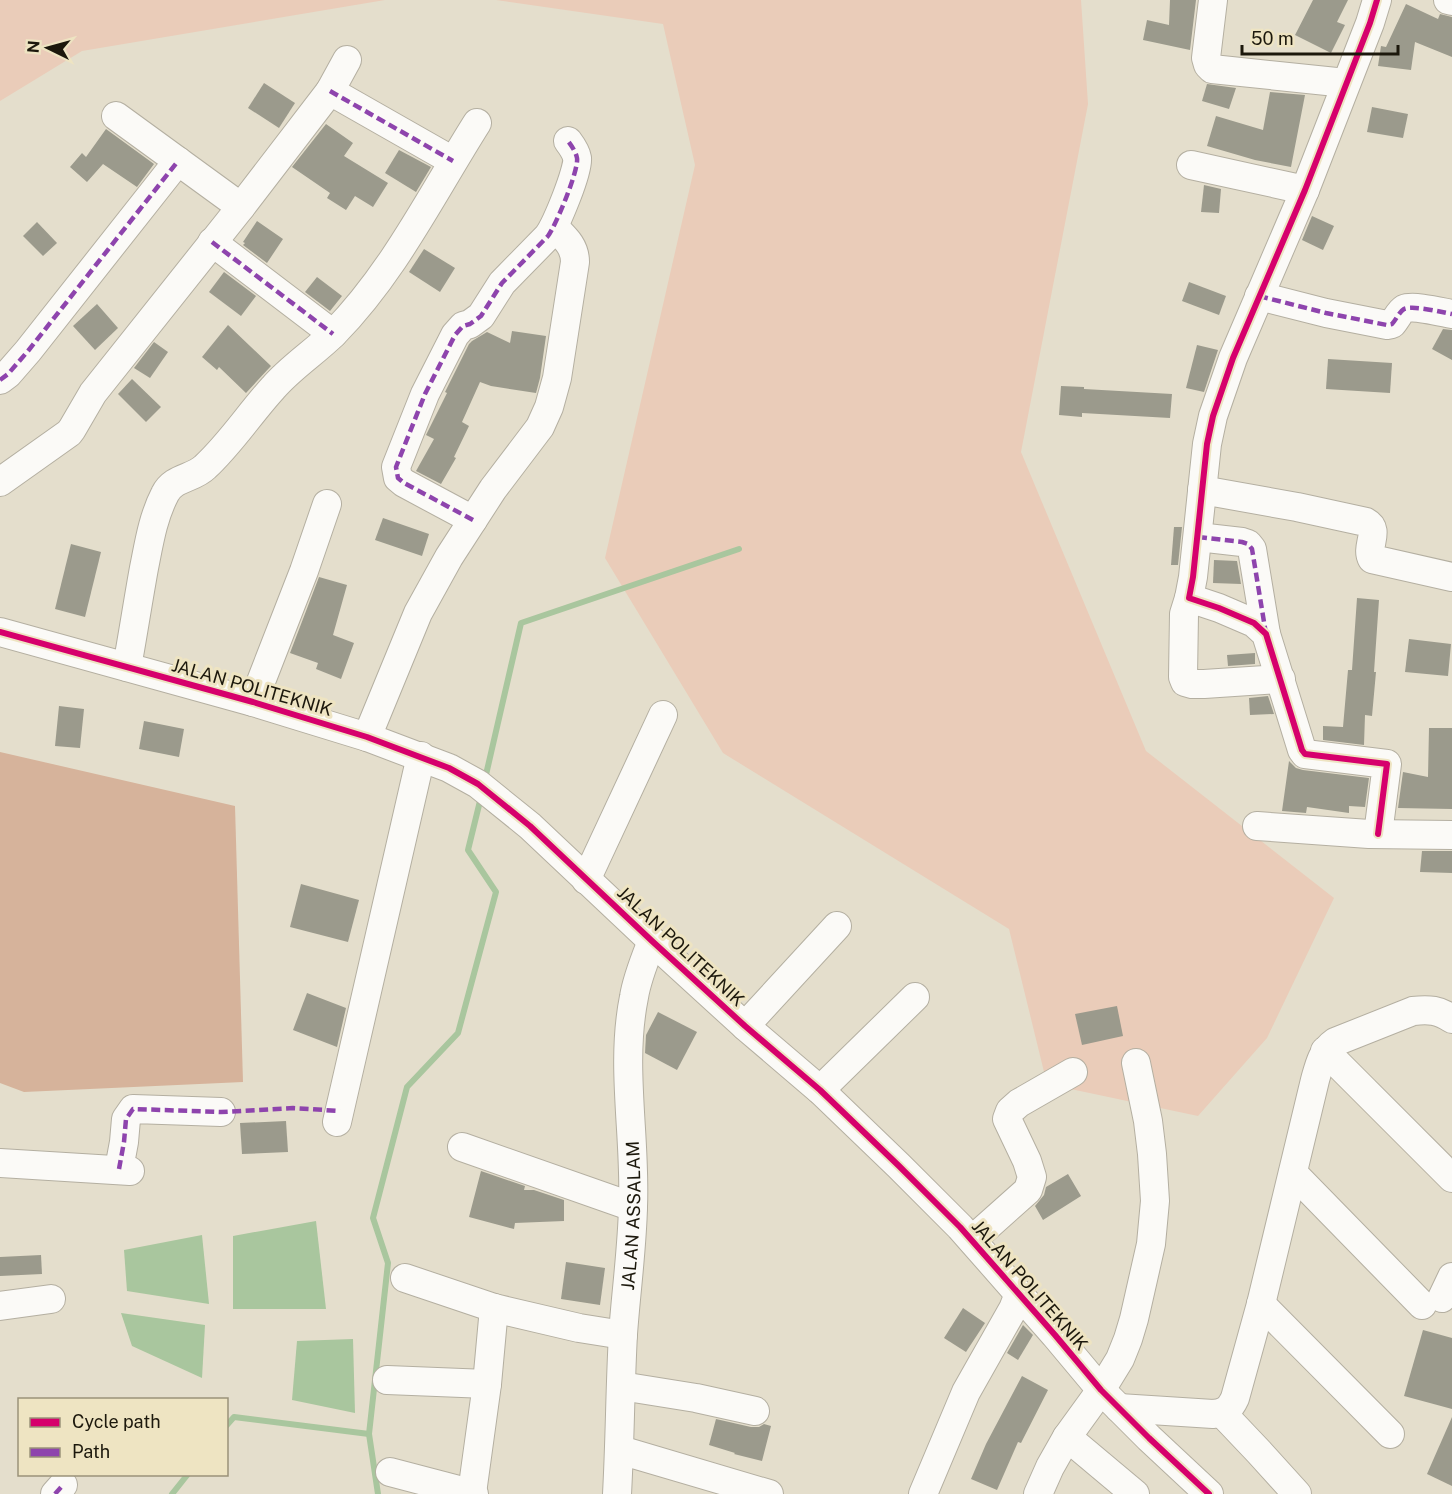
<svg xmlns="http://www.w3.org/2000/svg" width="1452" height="1494" font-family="'Public Sans',sans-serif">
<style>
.green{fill:#eaccb9}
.forest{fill:#d6b39b}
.water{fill:#a9c69e}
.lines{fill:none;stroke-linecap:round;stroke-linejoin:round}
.stream{stroke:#a9c69e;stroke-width:6}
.building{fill:#9b9a8c}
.minor-casing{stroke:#b4afa1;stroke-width:30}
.minor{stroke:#fbfaf7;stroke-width:28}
.quiet{stroke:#8e44ad;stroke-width:4.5;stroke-dasharray:9 4.5;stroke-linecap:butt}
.cycleway-casing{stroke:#eee4c2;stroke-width:10}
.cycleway{stroke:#d6006c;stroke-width:6}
.labels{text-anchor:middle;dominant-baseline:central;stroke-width:6;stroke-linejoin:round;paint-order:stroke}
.street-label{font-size:18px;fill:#1c180c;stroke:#eee4c2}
</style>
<rect width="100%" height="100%" fill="#e4decc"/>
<g class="green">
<path d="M0,0H385L82,51L0,101Z"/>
<path d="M496,0H1081L1088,104L1021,452L1146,751L1334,898L1267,1038L1198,1116L1047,1084L1009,929L723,753L605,558L695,165L663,24Z"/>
</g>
<path class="forest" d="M0,752L235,806L243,1082L24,1092L0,1083Z"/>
<g class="water">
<path d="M316,1221L326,1309H233V1236Z"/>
<path d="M202,1235L209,1304L127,1291L124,1250Z"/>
<path d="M121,1313L205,1325L202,1378L132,1346Z"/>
<path d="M353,1339L355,1413L292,1400L297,1341Z"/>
</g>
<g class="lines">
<g class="stream">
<path d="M485,779L521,623L739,549"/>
<path d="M226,1426L234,1417L369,1434"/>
<path d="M172,1494L188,1474"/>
<path d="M378,1494L369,1434L388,1263L373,1218L407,1087L458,1033L496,892L468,850L481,797"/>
</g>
</g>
<g class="building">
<path d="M1170,0H1196L1190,50L1143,40L1147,20L1169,25Z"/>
<path d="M1313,0H1348L1337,22L1345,25L1331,53L1295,35Z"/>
<path d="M1406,4L1438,19L1440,14L1452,17V57L1415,42L1411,70L1378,66L1381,46L1386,47Z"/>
<path d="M264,83L295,103L279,128L248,108Z"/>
<path d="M1207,84L1236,88L1229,109L1202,101Z"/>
<path d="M1270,92L1305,95L1291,167L1255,160L1207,146L1216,116L1263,130Z"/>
<path d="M1372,107L1408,114L1403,138L1367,132Z"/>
<path d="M326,124L353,143L344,156L388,183L373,207L355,196L346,210L327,198L330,193L292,167Z"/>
<path d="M106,129L154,164L137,187L103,164L87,182L70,167L82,153L86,157Z"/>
<path d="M399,150L431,167L416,192L385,173Z"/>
<path d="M1204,185L1221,189L1219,213L1201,212Z"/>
<path d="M1312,216L1334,226L1323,250L1302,240Z"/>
<path d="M257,221L283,239L267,263L243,245L245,243L243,242Z"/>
<path d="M37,222L57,243L43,256L23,236Z"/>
<path d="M424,249L455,268L440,292L409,272Z"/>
<path d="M224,272L256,296L241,316L209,292Z"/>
<path d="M317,277L342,296L330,311L305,292Z"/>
<path d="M1189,282L1226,296L1219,315L1182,301Z"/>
<path d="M97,304L118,328L95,350L73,326Z"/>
<path d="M228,325L271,366L246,393L219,367L217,370L202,357Z"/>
<path d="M1443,329L1452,330V360L1432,349Z"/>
<path d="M512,331L546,336L540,378L536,393L491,386L480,382L462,422L469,426L454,457L456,458L441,484L416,471L434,439L426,435L447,393L445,392L469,344L472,341L487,332L510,343Z"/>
<path d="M154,342L168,352L150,378L134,368Z"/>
<path d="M1197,345L1218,350L1204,392L1186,388Z"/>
<path d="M1328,359L1392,363L1390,393L1326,389Z"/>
<path d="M132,379L161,407L146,422L118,394Z"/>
<path d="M1061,386L1084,387V389L1172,394L1170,418L1082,413V417L1059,415Z"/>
<path d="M383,518L429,534L422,556L375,540Z"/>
<path d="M1174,527H1182L1178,565H1171Z"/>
<path d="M71,544L101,552L85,617L55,609Z"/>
<path d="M1214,560L1237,561L1241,584L1213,583Z"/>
<path d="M319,577L347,585L333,635L354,643L341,679L316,669L318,663L290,653Z"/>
<path d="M1357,598L1379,600L1374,672H1376L1372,716L1365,715L1364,745L1323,740V726L1343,727L1348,670H1352Z"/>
<path d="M1409,639L1451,644L1448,676L1405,672Z"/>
<path d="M1255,653V664L1228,666L1227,655Z"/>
<path d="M1268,696L1274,714L1250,715L1249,698Z"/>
<path d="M59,706L84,709L80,748L55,746Z"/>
<path d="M144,721L184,729L179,757L139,749Z"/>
<path d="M1429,728H1452V809L1398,808L1403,772L1428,777Z"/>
<path d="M1289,761L1296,768L1303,770L1369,778L1365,807L1349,806V813L1307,807L1306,813L1282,811Z"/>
<path d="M1422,851H1452V873L1420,872Z"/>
<path d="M301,884L359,900L348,942L290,927Z"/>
<path d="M307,993L346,1008L337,1047L293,1030Z"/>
<path d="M1117,1006L1123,1036L1082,1045L1075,1014Z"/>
<path d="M658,1012L697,1032L677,1070L645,1053L646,1035Z"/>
<path d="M286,1121L288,1152L242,1154L240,1123Z"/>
<path d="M481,1171L525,1186L524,1190H534L564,1200V1221L515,1223L514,1229L469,1217Z"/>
<path d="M1068,1174L1081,1196L1043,1220L1035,1206L1044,1195L1046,1187Z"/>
<path d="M41,1255L42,1274L0,1276V1257Z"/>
<path d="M566,1262L605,1268L600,1305L561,1299Z"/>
<path d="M963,1308L985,1323L966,1352L944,1338Z"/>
<path d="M1023,1325L1033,1335L1018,1360L1007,1353Z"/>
<path d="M1423,1330L1452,1338V1409L1404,1396Z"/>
<path d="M1022,1376L1048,1390L1021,1443L1018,1442L997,1490L971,1479L986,1444Z"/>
<path d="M1452,1417V1486L1427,1474Z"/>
<path d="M716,1419L751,1427H759L764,1424L771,1426L762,1461L734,1454L735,1453L709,1445Z"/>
</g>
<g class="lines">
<defs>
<g id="minor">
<path d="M1213,0L1206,58L1208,65L1212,69L1346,83"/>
<path d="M1377,0L1370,23L1305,190L1233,358L1213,416L1207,444L1193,577L1189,598L1219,608L1254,623L1266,634L1302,750L1305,754L1387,764L1378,834"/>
<path d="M1448,0L1452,1"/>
<path d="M330,91L453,161"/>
<path d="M116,116L241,207"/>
<path d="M1191,165L1305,190"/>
<path d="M212,242L333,334"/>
<path d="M1259,296L1326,313L1387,325L1392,324C1396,320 1399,312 1404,309C1413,305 1441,312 1452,314"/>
<path d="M0,380L8,374L28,351L178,161"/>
<path d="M0,482L69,433L72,429L93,393L241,207L330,91L347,60"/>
<path d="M1202,490L1297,507L1366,522C1381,530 1365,547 1372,559L1452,577"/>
<path d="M473,520L404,483L398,478L396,467L425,394L455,335L463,326L470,324L481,316L502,283L548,236C556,225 579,170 577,158C576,152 571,145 568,141"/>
<path d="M1198,537L1242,542L1248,544L1252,549L1266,634"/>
<path d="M1189,598L1184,614L1183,677L1185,682L1192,684H1204L1281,679"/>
<path d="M0,632L253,702L367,737L449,768L478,784L530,826L652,941L745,1026L820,1090L899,1166L960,1227L1055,1335L1101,1390L1149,1438L1209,1494"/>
<path d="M127,667C133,634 138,601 144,568C149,543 153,517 165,494C173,477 193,479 205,467C231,443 250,413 273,388C291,367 315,352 334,333C394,272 432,194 477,123"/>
<path d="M253,702L304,571L327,504"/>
<path d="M367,737L418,613L449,557L493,489L540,427L549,407L557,378L575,262C575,246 565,238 554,227"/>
<path d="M1257,826L1369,834L1452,835"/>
<path d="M586,880L663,715"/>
<path d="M745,1026L837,926"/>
<path d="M1325,1051L1452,1178"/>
<path d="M820,1090L915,997"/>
<path d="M337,1122L421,756"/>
<path d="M462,1147L633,1207"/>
<path d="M0,1163L130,1171"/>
<path d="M119,1169L124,1142L126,1119L133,1109L221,1112"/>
<path d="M1293,1173L1422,1305"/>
<path d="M972,1240L1028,1190L1032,1177L1027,1161L1007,1119L1010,1111L1019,1103L1073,1072"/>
<path d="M405,1278L494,1308L579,1328L623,1335"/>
<path d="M1442,1298L1452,1277"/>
<path d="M1261,1304L1390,1434"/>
<path d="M0,1306L51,1299"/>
<path d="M387,1380L487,1384"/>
<path d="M621,1386L696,1398L755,1411"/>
<path d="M1119,1408L1213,1414C1225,1413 1230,1409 1235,1398L1261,1304L1315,1080C1319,1066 1322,1051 1335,1042L1413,1011C1429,1009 1439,1010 1452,1019"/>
<path d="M1222,1413L1259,1452L1297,1494"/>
<path d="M1067,1437L1135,1494"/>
<path d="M620,1450L769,1494"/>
<path d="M390,1472L474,1494"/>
<path d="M472,1493L487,1384L494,1308"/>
<path d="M55,1494L63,1485"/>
<path id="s1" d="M617,1494C620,1441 620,1388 623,1334C626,1292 632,1249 633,1207C636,1137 620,1066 634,997C637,978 645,959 652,941"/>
<path d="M923,1494L966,1392L1013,1309L1019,1294"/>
<path d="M1038,1494L1050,1467L1067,1437L1101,1390L1120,1359L1128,1339L1134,1319L1151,1244L1155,1201L1152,1154L1148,1121L1136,1063"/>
</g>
</defs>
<use href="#minor" class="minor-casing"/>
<use href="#minor" class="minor"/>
<g class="quiet">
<path d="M330,91L453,161"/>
<path d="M212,242L333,334"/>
<path d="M1259,296L1326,313L1387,325L1392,324C1396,320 1399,312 1404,309C1413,305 1441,312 1452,314"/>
<path d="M0,380L8,374L28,351L178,161"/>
<path d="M473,520L404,483L398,478L396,467L425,394L455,335L463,326L470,324L481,316L502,283L548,236C556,225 579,170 577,158C576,152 571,145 568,141"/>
<path d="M1198,537L1242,542L1248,544L1252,549L1266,634"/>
<path d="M119,1169L124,1142L126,1119L133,1109L221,1112L293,1108L340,1111"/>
<path d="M55,1494L63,1485"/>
</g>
<defs>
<g id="cycleway">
<path d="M1377,0L1370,23L1305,190L1233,358L1213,416L1207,444L1193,577L1189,598L1219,608L1254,623L1266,634L1302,750L1305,754L1387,764L1378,834"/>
<path d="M0,632L253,702L367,737L449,768L478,784L530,826L652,941L745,1026L820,1090L899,1166L960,1227L1055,1335L1101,1390L1149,1438L1209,1494"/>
</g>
</defs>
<use href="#cycleway" class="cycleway-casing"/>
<use href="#cycleway" class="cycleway"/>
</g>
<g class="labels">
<g class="street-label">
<text transform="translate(252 687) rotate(16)">JALAN POLITEKNIK</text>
<text transform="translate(681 946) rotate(43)">JALAN POLITEKNIK</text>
<text stroke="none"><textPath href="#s1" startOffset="279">JALAN ASSALAM</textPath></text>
<text transform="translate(1030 1285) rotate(49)">JALAN POLITEKNIK</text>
</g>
</g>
<rect x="18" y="1398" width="210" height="78" fill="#eee4c2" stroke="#9a9279" stroke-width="1.5"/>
<rect x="30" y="1418" width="30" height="9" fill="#d6006c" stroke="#9a9279" stroke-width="1.5"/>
<text x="72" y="1428" font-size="18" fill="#1c180c">Cycle path</text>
<rect x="30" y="1448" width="30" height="9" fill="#8e44ad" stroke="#9a9279" stroke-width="1.5"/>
<text x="72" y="1458" font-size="18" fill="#1c180c">Path</text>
<g transform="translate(48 48) rotate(275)" stroke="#eee4c2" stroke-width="4.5" paint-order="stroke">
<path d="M0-4.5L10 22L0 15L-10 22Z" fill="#1c180c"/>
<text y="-9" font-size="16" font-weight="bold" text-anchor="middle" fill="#1c180c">N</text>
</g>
<path d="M1242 45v9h156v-9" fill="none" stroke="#1c180c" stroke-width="3"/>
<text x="1251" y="45" font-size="18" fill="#1c180c" stroke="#eee4c2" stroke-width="4.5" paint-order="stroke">50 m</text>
</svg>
